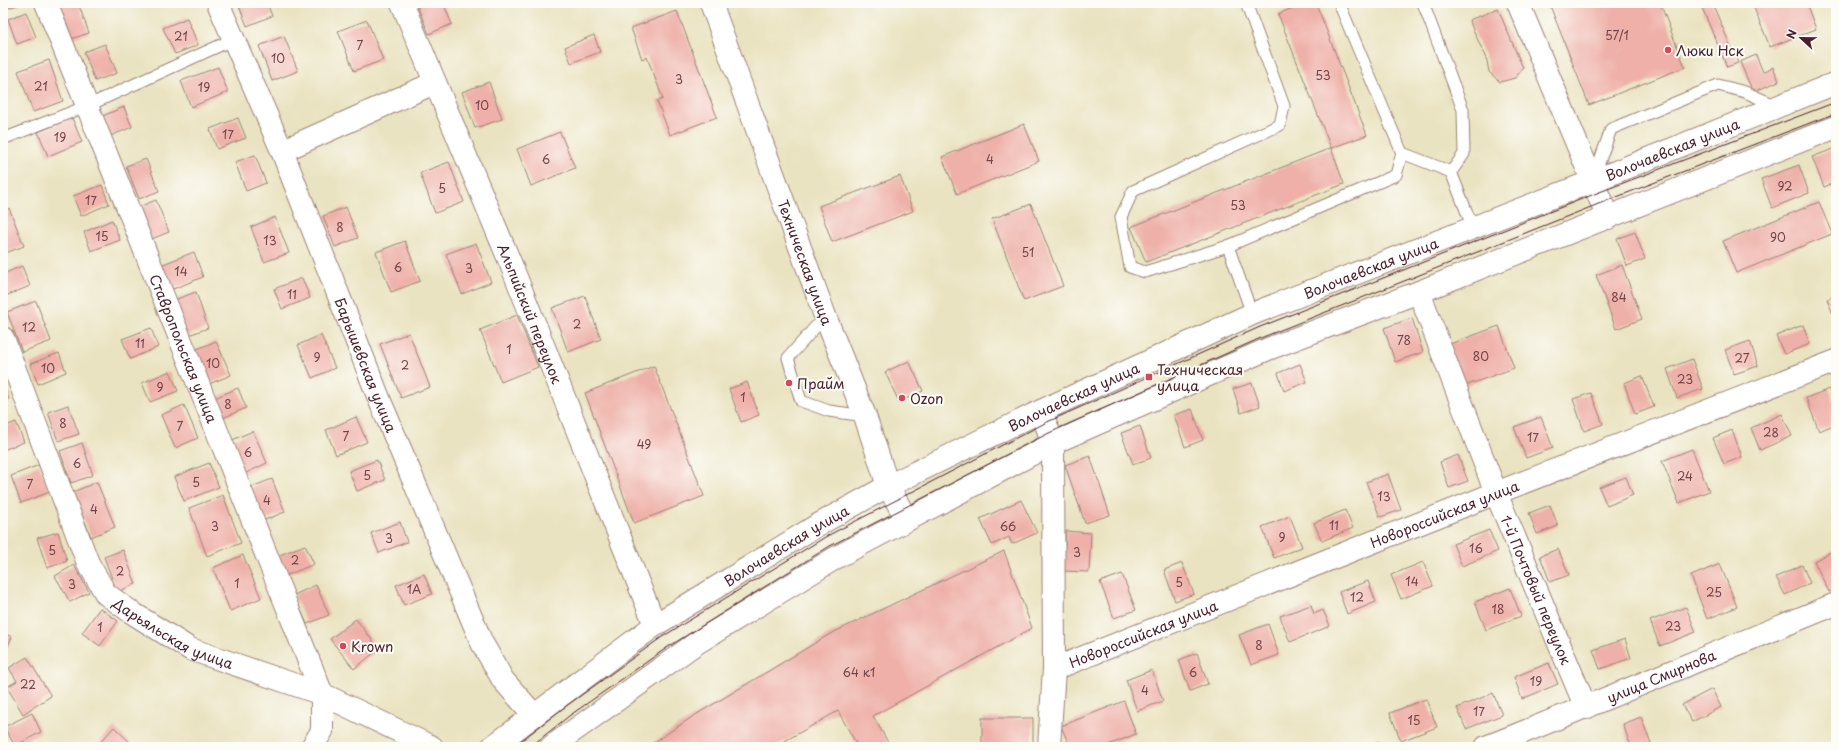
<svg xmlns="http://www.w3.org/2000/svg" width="1839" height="750" font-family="'Playpen Sans',sans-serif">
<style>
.building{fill:#eeb0a8}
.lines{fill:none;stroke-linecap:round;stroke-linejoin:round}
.service-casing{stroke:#9a8176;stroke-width:13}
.minor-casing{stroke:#9a8176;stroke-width:24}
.tertiary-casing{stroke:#9a8176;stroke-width:24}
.secondary-casing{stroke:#9a8176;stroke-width:24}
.service{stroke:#fff;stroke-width:11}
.minor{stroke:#fff;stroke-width:22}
.tertiary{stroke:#fff;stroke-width:22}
.secondary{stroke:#fff;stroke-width:22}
.tram{stroke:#4a1f2b;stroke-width:1}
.poi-dot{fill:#d1495b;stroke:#fdfcf7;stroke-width:1.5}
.labels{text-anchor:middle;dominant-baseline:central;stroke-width:4;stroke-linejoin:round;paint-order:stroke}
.number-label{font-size:12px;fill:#73434a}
.poi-label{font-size:14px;fill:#4a1f2b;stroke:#fdfcf7;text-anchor:start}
.street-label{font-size:14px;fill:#4a1f2b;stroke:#fdfcf7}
</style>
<rect width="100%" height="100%" fill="#fdfcf7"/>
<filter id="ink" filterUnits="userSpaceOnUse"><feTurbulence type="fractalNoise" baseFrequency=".025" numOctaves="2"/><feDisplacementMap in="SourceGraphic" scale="8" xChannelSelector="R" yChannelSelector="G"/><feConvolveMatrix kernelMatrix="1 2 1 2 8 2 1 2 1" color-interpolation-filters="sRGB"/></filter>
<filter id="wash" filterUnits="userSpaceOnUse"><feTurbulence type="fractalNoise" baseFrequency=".012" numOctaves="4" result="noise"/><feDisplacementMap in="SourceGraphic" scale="16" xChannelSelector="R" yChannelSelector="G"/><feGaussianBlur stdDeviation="0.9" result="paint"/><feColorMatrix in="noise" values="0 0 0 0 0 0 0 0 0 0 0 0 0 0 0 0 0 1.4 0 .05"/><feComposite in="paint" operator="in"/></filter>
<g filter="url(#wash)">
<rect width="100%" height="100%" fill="#eae3c1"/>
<g id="blocks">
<g class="building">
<path d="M3,3H23L3,10Z"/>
<path d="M55,3H78L89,33L68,40Z"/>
<path d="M238,3H267L272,16L247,26Z"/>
<path d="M416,3H443L452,24L429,34Z"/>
<path d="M1306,3H1316L1367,135L1331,148L1278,14Z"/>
<path d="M1549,3H1660L1685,67L1589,105Z"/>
<path d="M1700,3H1712L1738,63L1727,67Z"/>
<path d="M1752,3H1806L1816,29L1770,47Z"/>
<path d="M1498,9L1523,68L1515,78L1500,82L1489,72L1487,61L1469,20Z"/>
<path d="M677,11L717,117L670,135L657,101L663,99L647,57L642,59L631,28Z"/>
<path d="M26,12L36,37L17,44L8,19Z"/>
<path d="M187,18L198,45L175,54L163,28Z"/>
<path d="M367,20L383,60L354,71L338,31Z"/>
<path d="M594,35L600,52L571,63L565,47Z"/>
<path d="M284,36L298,71L272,81L259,46Z"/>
<path d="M105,44L117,73L95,81L84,52Z"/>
<path d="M1756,55L1763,72L1773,67L1779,81L1753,92L1740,62Z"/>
<path d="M49,60L63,101L33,112L18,71Z"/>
<path d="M218,67L228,92L191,107L181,81Z"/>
<path d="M489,82L502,119L475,128L462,92Z"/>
<path d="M124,107L132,127L108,137L100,117Z"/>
<path d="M72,118L82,142L48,156L38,132Z"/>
<path d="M238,118L246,138L217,149L210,129Z"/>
<path d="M1024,124L1039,161L957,194L942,157Z"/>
<path d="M560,132L575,168L531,186L517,149Z"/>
<path d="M1331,148L1344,184L1146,262L1131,227Z"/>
<path d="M1836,148V182L1824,187L1812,157Z"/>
<path d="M255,155L266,183L246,191L235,162Z"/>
<path d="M146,159L159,191L139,199L126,166Z"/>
<path d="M449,162L464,202L435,213L420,173Z"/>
<path d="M1799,165L1809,193L1772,208L1761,179Z"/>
<path d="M900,176L913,211L832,242L819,206Z"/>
<path d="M102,185L109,204L81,216L73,196Z"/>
<path d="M156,200L169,232L149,240L136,208Z"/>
<path d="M1819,202L1832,234L1736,273L1723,241Z"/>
<path d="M1031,204L1063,286L1024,301L992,219Z"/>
<path d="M346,207L358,238L335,247L323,216Z"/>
<path d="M9,208L24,246L3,254V211Z"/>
<path d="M275,217L289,253L264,262L251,227Z"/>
<path d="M112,220L120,240L91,251L84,232Z"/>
<path d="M1635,232L1645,259L1627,266L1617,239Z"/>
<path d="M405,241L420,281L391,292L376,252Z"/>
<path d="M476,243L491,282L462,294L446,254Z"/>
<path d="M194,252L203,277L168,291L158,266Z"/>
<path d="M1622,265L1642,319L1616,329L1596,275Z"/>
<path d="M22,266L30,286L3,297V274Z"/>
<path d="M302,278L310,298L282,309L274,289Z"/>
<path d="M196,292L208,328L186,336L174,300Z"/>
<path d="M585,296L601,339L568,352L552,308Z"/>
<path d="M1836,296V322L1827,299Z"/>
<path d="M36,301L51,341L22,352L7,312Z"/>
<path d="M517,315L538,367L501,382L480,330Z"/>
<path d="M1412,318L1423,352L1395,362L1384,328Z"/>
<path d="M1803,325L1810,344L1784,354L1776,336Z"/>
<path d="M1499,326L1514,368L1462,387L1447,345Z"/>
<path d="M151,328L158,347L130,359L122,339Z"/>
<path d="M409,333L430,387L401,398L380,344Z"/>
<path d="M321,335L335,368L312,378L298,345Z"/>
<path d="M216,341L231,375L209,384L195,350Z"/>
<path d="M1750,341L1758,366L1734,374L1725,350Z"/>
<path d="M59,353L66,372L38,384L30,364Z"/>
<path d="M1692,359L1703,389L1677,398L1667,369Z"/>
<path d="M909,361L923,391L899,402L885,372Z"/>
<path d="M1300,364L1307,382L1284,391L1278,373Z"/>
<path d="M654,366L704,496L634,523L585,393Z"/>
<path d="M170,371L178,391L150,402L142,383Z"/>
<path d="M1642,376L1654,407L1635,414L1624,383Z"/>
<path d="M747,382L759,415L741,422L729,389Z"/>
<path d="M3,383L9,399L3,401Z"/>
<path d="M1252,383L1260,406L1241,413L1233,389Z"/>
<path d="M238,388L246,408L218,420L210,400Z"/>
<path d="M1829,389L1836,406V424L1819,431L1806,398Z"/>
<path d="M1591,393L1603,424L1584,431L1573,399Z"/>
<path d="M68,405L79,434L58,441L48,412Z"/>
<path d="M184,405L198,438L175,448L161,415Z"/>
<path d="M1192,409L1203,440L1185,447L1174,415Z"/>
<path d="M1782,414L1792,436L1760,450L1751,428Z"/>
<path d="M356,417L367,442L336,455L326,430Z"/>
<path d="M1541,417L1553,448L1526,458L1514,427Z"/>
<path d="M16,422L24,442L3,450V427Z"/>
<path d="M1140,426L1151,458L1133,464L1121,433Z"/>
<path d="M1732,430L1742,457L1724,464L1713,438Z"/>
<path d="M253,431L267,463L244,474L230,441Z"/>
<path d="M82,443L93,475L71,483L60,451Z"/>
<path d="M1692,449L1709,491L1679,503L1662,461Z"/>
<path d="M1458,455L1468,481L1449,488L1440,462Z"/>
<path d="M1090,456L1110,515L1085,523L1065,465Z"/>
<path d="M377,460L385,480L357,491L349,471Z"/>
<path d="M209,463L219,487L184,501L174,477Z"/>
<path d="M39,465L50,492L21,503L11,476Z"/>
<path d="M1388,474L1401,510L1380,517L1366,482Z"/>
<path d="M1626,477L1633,495L1607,506L1599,487Z"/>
<path d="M272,479L285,512L262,521L249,488Z"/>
<path d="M97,482L115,527L91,537L73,492Z"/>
<path d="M223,495L241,543L207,556L189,508Z"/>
<path d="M1021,500L1037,533L1012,544L1009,537L992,545L980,519Z"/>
<path d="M1550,505L1558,526L1537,534L1529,513Z"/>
<path d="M1345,510L1353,528L1322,541L1314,523Z"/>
<path d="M1290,516L1302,547L1274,558L1262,527Z"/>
<path d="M400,522L407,542L379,553L371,533Z"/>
<path d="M1489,530L1498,551L1462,566L1453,544Z"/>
<path d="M1066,531L1091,533L1089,572L1063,571Z"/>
<path d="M58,532L67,561L47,568L37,538Z"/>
<path d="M305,545L314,564L285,576L277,556Z"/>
<path d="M1558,549L1569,575L1550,582L1540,556Z"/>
<path d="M1836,549V589L1829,592L1814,561Z"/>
<path d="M123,550L136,584L117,592L104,557Z"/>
<path d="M1004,551L1032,628L873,716L889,744L885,747H858L838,711L774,747H647L692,717L830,634Z"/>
<path d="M243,555L261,598L230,611L213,568Z"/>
<path d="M1423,562L1433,586L1401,599L1391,575Z"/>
<path d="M1182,563L1194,594L1175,601L1164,570Z"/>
<path d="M1720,564L1737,607L1707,619L1691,576Z"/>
<path d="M74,565L89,592L70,602L55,576Z"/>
<path d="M1802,565L1810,583L1785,595L1776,577Z"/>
<path d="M424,574L432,594L404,605L396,585Z"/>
<path d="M1122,574L1136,610L1114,618L1100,582Z"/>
<path d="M1368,581L1376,602L1347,614L1339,592Z"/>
<path d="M316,585L329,615L307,624L294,595Z"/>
<path d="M1510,588L1521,616L1486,630L1475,602Z"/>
<path d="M1311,605L1314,614L1323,610L1330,626L1290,642L1280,616Z"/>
<path d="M1686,607L1696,632L1660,646L1650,621Z"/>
<path d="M100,608L118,621L100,646L82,633Z"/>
<path d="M356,619L379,649L354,669L330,639Z"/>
<path d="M1268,624L1279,655L1251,665L1239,635Z"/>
<path d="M3,633L12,637L3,657Z"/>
<path d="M1625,639L1631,658L1600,669L1593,650Z"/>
<path d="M1197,653L1208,684L1190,691L1179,660Z"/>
<path d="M27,657L51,696L23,714L7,687L17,681L9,668Z"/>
<path d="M1549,663L1558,684L1522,699L1514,677Z"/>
<path d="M1152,670L1163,701L1137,711L1126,680Z"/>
<path d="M1712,689L1721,707L1692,722L1682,705Z"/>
<path d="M1493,693L1502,715L1466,729L1457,708Z"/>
<path d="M1426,699L1437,727L1401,741L1390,713Z"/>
<path d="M1124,701L1136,734L1103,747H1070L1061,726Z"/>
<path d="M32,713L41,732L15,746L4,727Z"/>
<path d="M1641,717L1652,747H1631L1623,724Z"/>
<rect x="982" y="718" width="51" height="29"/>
<path d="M114,727L135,747L97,746Z"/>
<path d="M1379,742L1381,747H1366Z"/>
</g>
</g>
</g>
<g filter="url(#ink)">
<use href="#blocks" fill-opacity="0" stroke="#9a8176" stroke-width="1"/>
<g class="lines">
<defs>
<g id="service">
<path d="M1246,3L1284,106L1280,125L1133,191L1121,217L1130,267L1145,272L1228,246L1396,175L1402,153"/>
<path d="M1339,3L1402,153L1451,172"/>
<path d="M1423,3L1463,110L1464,154L1451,172L1473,228"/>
<path d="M3,139L87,106L234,39"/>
<path d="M1593,180L1611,129L1718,85L1745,92L1777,106"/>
<path d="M1228,246L1252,314"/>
<path d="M825,316L788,358L801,401L829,411L865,416"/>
</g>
<g id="minor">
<path id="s1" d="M46,3L322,694V731L312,747"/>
<path id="s2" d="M218,3L282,151L380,401L482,643L503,680L534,715"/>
<path id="s3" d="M402,3L510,262L655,625"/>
<path d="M1518,3L1608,218"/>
<path d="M282,151L434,83"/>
<path id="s4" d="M1419,292L1496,493L1586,708"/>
<path id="s5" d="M3,338L88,563L106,594L131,612L190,649L322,694L432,747"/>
<path d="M1041,411L1053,443L1054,669L1049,747"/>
<path id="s6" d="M1054,669L1496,493L1836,361"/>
<path id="s7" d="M1486,747C1603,701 1719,651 1836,604"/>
</g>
<g id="tertiary">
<path id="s8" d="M711,3L825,316L865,416L888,486L907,520"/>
</g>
<g id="secondary">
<path id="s9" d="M492,747L655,625L816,526L888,486L1041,411L1252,314L1593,181L1836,83"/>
<path d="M551,747L695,644L837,557L1053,443L1268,349L1419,292L1836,127"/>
</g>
</defs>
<use href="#service" class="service-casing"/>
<use href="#minor" class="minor-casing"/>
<use href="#tertiary" class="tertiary-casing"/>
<use href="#secondary" class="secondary-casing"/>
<use href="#service" class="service"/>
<use href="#minor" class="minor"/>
<use href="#tertiary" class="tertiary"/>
<use href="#secondary" class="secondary"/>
<g class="tram">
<path d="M513,747L562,709L662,637L827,536L1045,423L1260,327L1597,193L1836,102"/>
<path d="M530,747L569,716L668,647L830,546L1049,433L1263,337L1601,203L1836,113"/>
</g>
</g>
</g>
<g class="poi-dot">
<circle cx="1668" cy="50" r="4"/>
<rect x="1145" y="373" width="8" height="8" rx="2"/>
<circle cx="789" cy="383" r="4"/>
<circle cx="902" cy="398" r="4"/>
<circle cx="343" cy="646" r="4"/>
</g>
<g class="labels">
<g class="number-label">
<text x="1617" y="35">57/1</text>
<text x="181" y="36">21</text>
<text x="360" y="45">7</text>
<text x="278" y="58">10</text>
<text x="1323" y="75">53</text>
<text x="679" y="79">3</text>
<text x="41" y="86">21</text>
<text x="204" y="87">19</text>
<text x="482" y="105">10</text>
<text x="228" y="134">17</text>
<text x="60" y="137">19</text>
<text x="546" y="159">6</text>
<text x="990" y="159">4</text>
<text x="1785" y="186">92</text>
<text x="442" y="188">5</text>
<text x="91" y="200">17</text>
<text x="1238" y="205">53</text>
<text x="340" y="227">8</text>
<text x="102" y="236">15</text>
<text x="1778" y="237">90</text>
<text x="270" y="240">13</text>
<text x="1028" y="252">51</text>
<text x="398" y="267">6</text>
<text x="469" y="268">3</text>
<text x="181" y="271">14</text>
<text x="292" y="294">11</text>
<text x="1619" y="297">84</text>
<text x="577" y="324">2</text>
<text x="29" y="327">12</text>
<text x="1404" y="340">78</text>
<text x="140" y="343">11</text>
<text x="509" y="349">1</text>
<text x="1481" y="356">80</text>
<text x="317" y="357">9</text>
<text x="1742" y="358">27</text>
<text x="213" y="363">10</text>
<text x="405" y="365">2</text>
<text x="48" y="368">10</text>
<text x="1685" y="379">23</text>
<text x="160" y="387">9</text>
<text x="743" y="397">1</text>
<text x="228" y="404">8</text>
<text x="63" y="423">8</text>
<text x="180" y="426">7</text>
<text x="1771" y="432">28</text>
<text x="346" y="436">7</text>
<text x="1533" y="437">17</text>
<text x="644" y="444">49</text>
<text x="248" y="452">6</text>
<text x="77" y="463">6</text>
<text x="367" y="475">5</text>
<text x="1685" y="476">24</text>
<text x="196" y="482">5</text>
<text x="30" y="484">7</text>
<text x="1384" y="496">13</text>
<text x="267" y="500">4</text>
<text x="94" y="509">4</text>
<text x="1334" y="525">11</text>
<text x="215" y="526">3</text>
<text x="1008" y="526">66</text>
<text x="1282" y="537">9</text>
<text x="389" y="538">3</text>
<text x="1476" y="548">16</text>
<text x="52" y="550">5</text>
<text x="1077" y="552">3</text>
<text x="295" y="560">2</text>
<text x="120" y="571">2</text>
<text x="1412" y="581">14</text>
<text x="1179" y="582">5</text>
<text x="237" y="583">1</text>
<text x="72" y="584">3</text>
<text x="414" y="589">1А</text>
<text x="1714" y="592">25</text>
<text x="1357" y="597">12</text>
<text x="1498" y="609">18</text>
<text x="1673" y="626">23</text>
<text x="100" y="627">1</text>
<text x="1259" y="645">8</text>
<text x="859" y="672">64 к1</text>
<text x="1193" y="672">6</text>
<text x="1536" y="681">19</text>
<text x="28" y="684">22</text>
<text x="1145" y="690">4</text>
<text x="1479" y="711">17</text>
<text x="1414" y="720">15</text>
</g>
<g class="poi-label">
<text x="1676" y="50">Люки Нск</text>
<text x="1157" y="369">Техническая<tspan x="1157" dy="16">улица</tspan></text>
<text x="797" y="383">Прайм</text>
<text x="910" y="398">Ozon</text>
<text x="351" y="646">Krown</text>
</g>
<g class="street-label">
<text stroke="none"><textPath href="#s9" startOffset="1329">Волочаевская улица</textPath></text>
<text stroke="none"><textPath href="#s8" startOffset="276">Техническая улица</textPath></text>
<text stroke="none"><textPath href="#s9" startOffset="1005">Волочаевская улица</textPath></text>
<text stroke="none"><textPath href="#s3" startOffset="336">Альпийский переулок</textPath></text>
<text stroke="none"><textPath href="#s1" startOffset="372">Ставропольская улица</textPath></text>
<text stroke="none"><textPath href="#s2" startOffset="391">Барышевская улица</textPath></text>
<text stroke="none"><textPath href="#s9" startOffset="681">Волочаевская улица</textPath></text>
<text stroke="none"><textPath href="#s6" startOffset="420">Новороссийская улица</textPath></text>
<text stroke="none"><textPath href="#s9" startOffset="357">Волочаевская улица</textPath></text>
<text stroke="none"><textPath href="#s4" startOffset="320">1-й Почтовый переулок</textPath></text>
<text stroke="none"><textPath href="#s5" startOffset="355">Дарьяльская улица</textPath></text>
<text stroke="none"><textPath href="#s6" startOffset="96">Новороссийская улица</textPath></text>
<text stroke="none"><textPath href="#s7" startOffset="189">улица Смирнова</textPath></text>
</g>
</g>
<rect width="1839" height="750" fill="none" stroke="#fdfcf7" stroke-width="16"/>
<g transform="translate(1801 38) rotate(292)" stroke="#fdfcf7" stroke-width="3" paint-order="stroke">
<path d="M0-3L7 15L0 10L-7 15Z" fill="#4a1f2b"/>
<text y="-6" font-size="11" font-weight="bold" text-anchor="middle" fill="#4a1f2b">N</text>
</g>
</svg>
